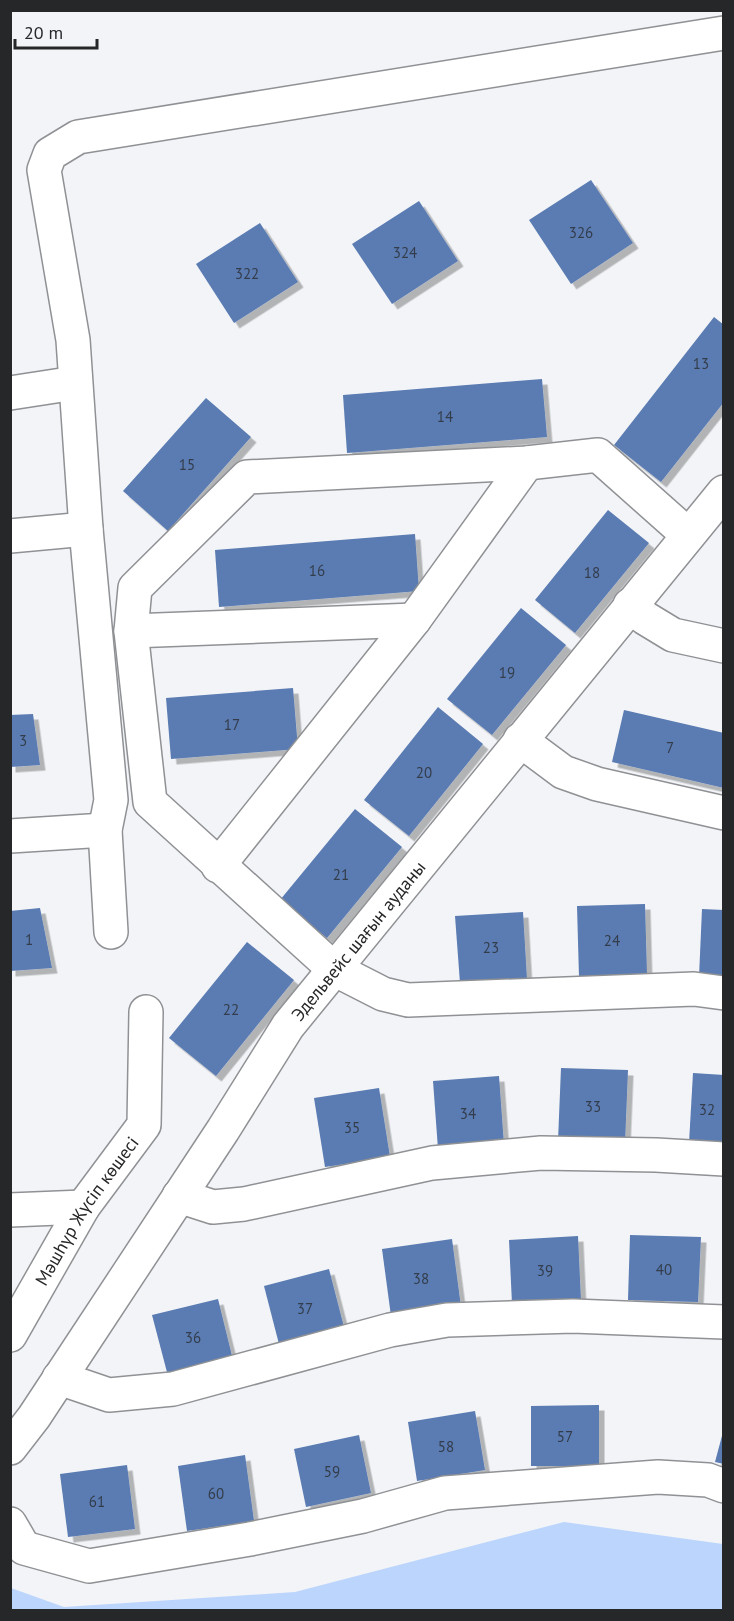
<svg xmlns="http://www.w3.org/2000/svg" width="734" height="1621" font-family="'PT Sans',sans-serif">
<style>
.green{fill:#bcd5fd}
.building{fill:#5a7bb2;filter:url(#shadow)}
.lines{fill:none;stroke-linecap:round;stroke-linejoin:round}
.minor-casing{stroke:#8f9194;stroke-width:36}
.minor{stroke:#fff;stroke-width:33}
.labels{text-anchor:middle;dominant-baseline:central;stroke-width:4.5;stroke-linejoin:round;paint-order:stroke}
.number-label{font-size:15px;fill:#333c4a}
.street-label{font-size:18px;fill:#262728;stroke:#f2f4f7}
</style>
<defs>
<filter id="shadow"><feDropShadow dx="5.5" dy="5.5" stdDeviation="0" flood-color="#0004"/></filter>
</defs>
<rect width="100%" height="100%" fill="#f2f4f7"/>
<path class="green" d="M564,1522L723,1544V1610H11V1588L64,1607L295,1592Z"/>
<g class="building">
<path d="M591,180L633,243L571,284L529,220Z"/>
<path d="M419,201L458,261L392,304L352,244Z"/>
<path d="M260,223L298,282L234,323L196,264Z"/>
<path d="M714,317L724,325V402L661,482L614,445Z"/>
<path d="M542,379L547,437L347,453L343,395Z"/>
<path d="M206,398L251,437L168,531L123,491Z"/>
<path d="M608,510L649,543L575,633L535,600Z"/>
<path d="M415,534L419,591L219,607L215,550Z"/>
<path d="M521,608L566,645L492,735L447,699Z"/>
<path d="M293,688L298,749L171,759L166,698Z"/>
<path d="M438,707L483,744L409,836L364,800Z"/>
<path d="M624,710L724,733V788L612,762Z"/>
<path d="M33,714L40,765L10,767V715Z"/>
<path d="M355,809L402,847L327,938L280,900Z"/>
<path d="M645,904L647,974L579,977L577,906Z"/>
<path d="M40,908L52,968L10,971V911Z"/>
<path d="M702,909L724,910V978L699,977Z"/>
<path d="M523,912L527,979L460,983L455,916Z"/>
<path d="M247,942L294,980L216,1076L169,1038Z"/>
<path d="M561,1068L628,1070L625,1143L558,1141Z"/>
<path d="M693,1073L724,1075V1145L689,1143Z"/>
<path d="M499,1076L504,1145L438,1149L433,1081Z"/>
<path d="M379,1088L390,1157L325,1167L314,1098Z"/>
<path d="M630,1235L701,1237L698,1302L628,1300Z"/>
<path d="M578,1236L581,1301L512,1304L509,1240Z"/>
<path d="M452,1239L461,1307L391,1316L382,1249Z"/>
<path d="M329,1269L345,1331L280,1348L264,1286Z"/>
<path d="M218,1299L233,1360L168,1376L152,1315Z"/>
<path d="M599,1405V1466H531V1406Z"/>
<path d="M475,1411L485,1470L417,1481L408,1422Z"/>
<path d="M723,1432H724V1464L715,1462Z"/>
<path d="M359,1435L371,1493L306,1507L294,1449Z"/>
<path d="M245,1455L254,1521L187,1531L178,1466Z"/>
<path d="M127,1465L135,1529L68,1537L60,1474Z"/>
</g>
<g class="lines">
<defs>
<g id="minor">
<path d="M10,393L75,383"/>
<path d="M688,535L598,455L527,463L247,477L135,588L131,631L150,802L334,969L383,994L408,1000L694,989L724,993"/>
<path d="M10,536L86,529"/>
<path d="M630,605L645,618L673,635L724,646"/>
<path d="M131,631L414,620"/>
<path d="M520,740L563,772L597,784L724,813"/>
<path d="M10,836L105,830"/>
<path d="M218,866L414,620L527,463"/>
<path d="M111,932L105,830L111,800L86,529L73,340L44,170L50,154L78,137L724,33"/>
<path d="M179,1196L213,1207L244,1204L432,1163L541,1153L656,1155L724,1159"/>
<path d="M10,1210L83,1207"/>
<path id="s1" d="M10,1335L83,1207L144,1125L146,1012"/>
<path d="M59,1378L109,1395L173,1389L390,1330L447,1320L573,1316L724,1322"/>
<path id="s2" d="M10,1448L34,1417L223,1130L288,1026L724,492"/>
<path d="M10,1524L24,1548L89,1566L250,1539L363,1516L445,1493L658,1477L708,1480L724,1486"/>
</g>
</defs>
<use href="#minor" class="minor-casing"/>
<use href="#minor" class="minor"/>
</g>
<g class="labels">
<g class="number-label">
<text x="581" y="232">326</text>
<text x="405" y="252">324</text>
<text x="247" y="273">322</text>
<text x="701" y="363">13</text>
<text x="445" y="416">14</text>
<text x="187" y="464">15</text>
<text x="317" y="570">16</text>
<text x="592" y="572">18</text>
<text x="507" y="672">19</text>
<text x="232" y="724">17</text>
<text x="23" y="740">3</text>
<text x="670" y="747">7</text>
<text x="424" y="772">20</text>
<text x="341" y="874">21</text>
<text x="29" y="939">1</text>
<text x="612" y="940">24</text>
<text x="491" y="947">23</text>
<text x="231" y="1009">22</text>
<text x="593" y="1106">33</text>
<text x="707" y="1109">32</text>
<text x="468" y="1113">34</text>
<text x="352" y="1127">35</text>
<text x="664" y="1269">40</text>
<text x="545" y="1270">39</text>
<text x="421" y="1278">38</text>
<text x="305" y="1308">37</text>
<text x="193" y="1337">36</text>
<text x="565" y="1436">57</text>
<text x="446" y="1446">58</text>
<text x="332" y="1471">59</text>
<text x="216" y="1493">60</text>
<text x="97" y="1501">61</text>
</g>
<g class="street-label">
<text stroke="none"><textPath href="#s2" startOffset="616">Эдельвейс шағын ауданы</textPath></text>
<text stroke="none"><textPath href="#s1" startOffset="146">Мәшhүр Жүсіп көшесі</textPath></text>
</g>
</g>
<rect width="734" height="1621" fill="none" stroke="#262728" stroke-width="24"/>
<path d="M15 39v9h82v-9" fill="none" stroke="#262728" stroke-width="3"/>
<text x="24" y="39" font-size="18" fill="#262728" stroke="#f2f4f7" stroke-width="4.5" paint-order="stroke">20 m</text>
</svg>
